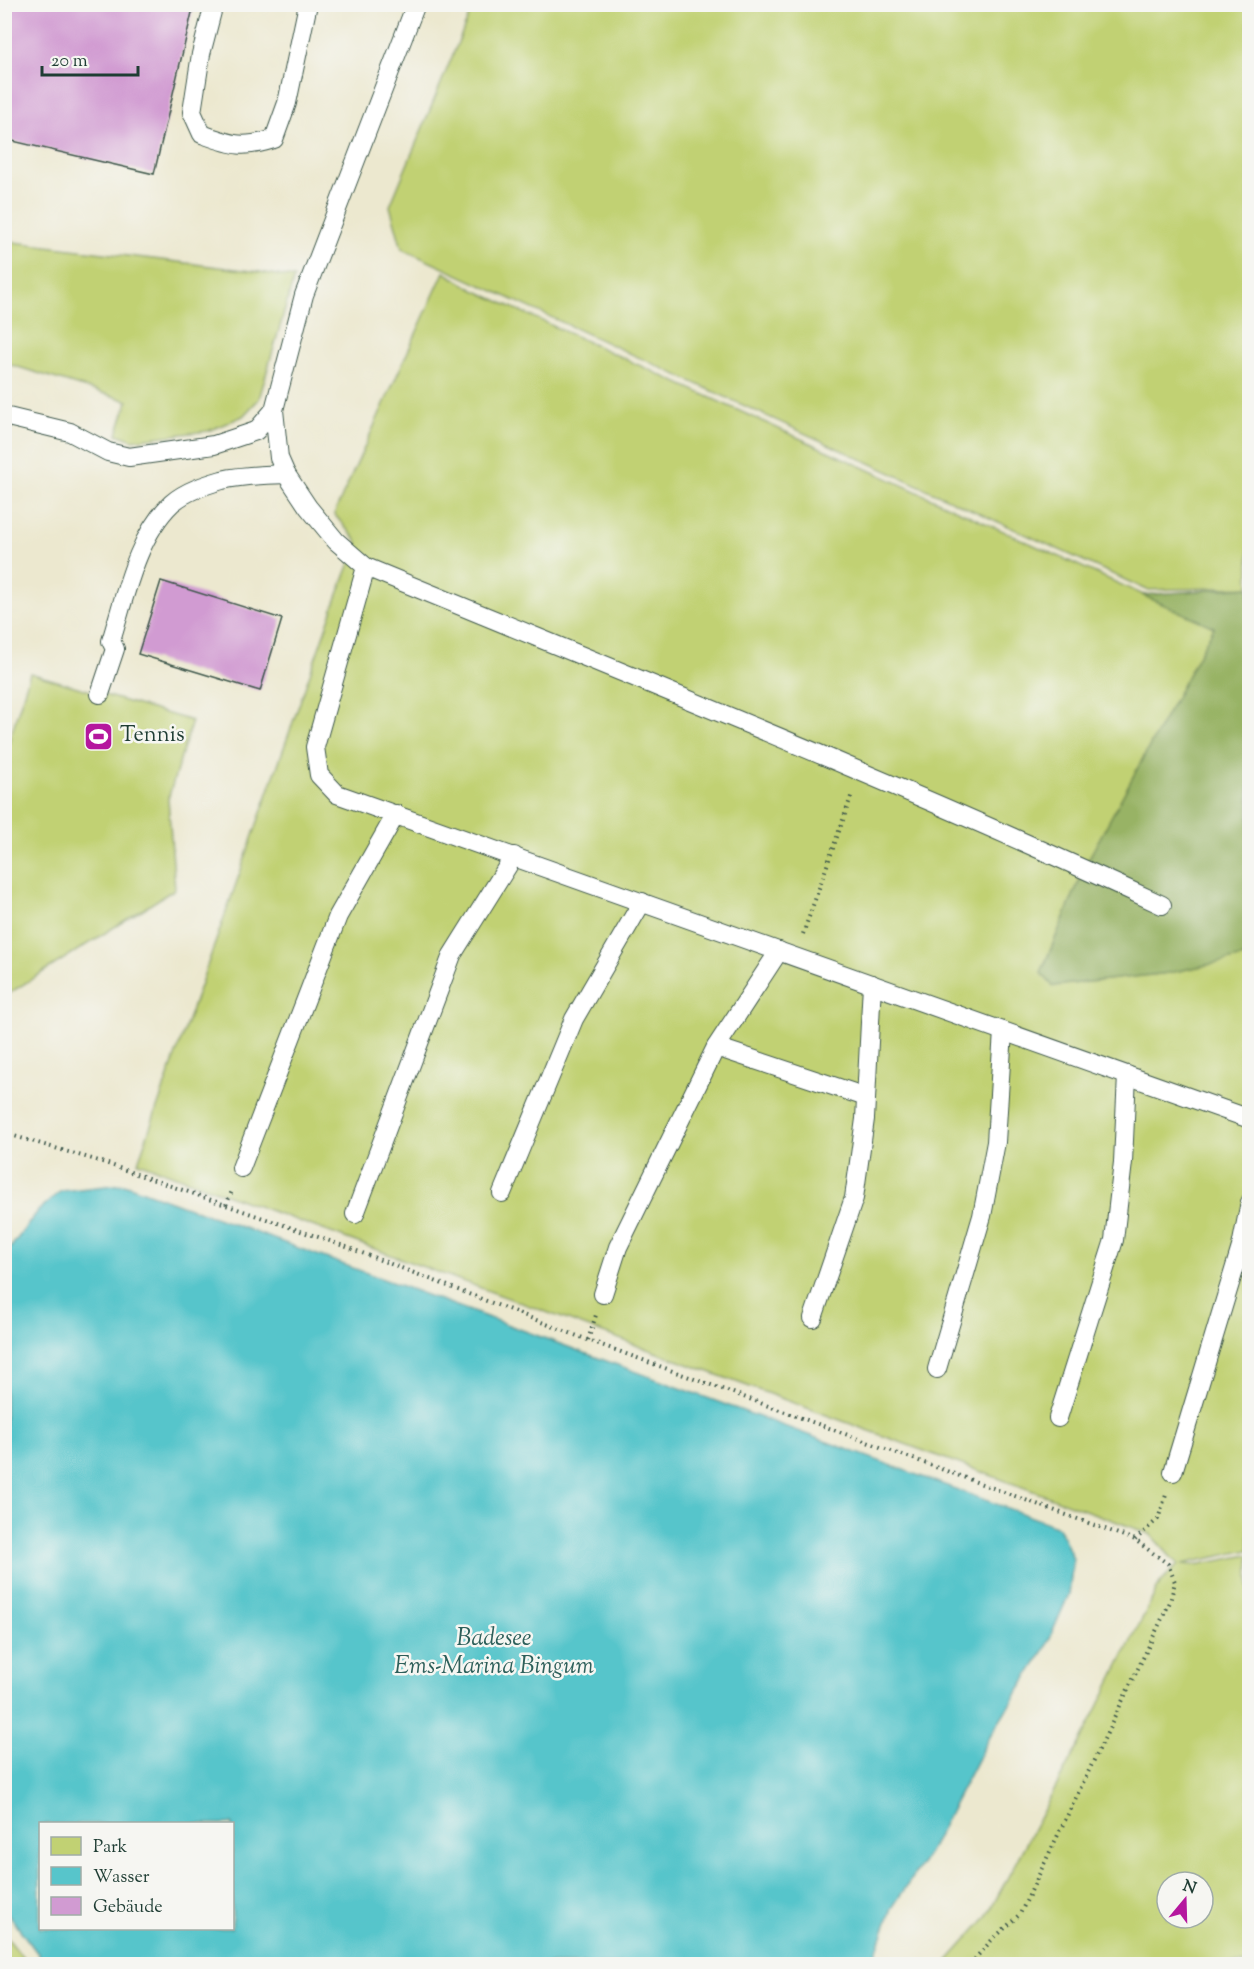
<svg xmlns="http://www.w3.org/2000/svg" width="1254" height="1969" font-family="'Sorts Mill Goudy',serif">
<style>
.green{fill:#c1d173;stroke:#708754;stroke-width:1.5;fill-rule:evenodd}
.forest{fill:#98b365;stroke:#5c784c;stroke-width:1.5}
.water{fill:#57c5cb;stroke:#3b8180;stroke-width:1.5;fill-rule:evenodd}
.building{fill:#d19bd2}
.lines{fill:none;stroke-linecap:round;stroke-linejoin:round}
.service-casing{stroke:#3e574b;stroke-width:20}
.path{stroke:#3e574b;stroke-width:4;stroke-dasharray:1.5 4.5;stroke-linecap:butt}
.service{stroke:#fff;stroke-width:18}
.labels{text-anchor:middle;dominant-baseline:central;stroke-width:5;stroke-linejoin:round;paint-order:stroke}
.poi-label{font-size:22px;fill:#1f3d34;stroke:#f6f6f2;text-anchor:start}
.water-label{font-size:24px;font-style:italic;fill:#2d5f5a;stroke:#f6f6f2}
</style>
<rect width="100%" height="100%" fill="#f6f6f2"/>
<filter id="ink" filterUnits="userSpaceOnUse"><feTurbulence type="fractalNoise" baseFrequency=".0167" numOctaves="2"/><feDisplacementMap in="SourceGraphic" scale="12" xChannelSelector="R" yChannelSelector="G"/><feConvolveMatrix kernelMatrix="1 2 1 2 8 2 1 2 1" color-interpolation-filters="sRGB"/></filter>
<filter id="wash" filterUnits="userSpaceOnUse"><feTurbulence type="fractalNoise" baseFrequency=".008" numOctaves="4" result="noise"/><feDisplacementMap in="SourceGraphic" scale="24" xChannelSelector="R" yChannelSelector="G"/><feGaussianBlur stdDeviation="1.35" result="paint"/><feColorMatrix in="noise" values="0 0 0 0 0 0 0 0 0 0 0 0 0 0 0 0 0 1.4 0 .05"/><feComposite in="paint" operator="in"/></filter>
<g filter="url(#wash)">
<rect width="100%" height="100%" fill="#ece8cf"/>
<g class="green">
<path d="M474,4L1249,5V587L1147,590L402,249L390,206Z"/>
<path d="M5,241L260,272L294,278L259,399L243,416L208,431L133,440L117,434L128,401L5,363Z"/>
<path d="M444,272L474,290L1214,627L1088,860L1041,972L1054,986L1169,973L1249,956V1550L1182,1564L1195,1565L1249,1555V1964H945L986,1918L1088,1727L1161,1581L1178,1565L1150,1534L138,1162L337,597L358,542L334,514ZM1167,1882H1203V1918H1167Z"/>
<path d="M30,673L192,721L168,799L175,889L5,996V754Z"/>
<path d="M5,1935L28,1964H5Z"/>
</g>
<path class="forest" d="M1249,587V956L1169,973L1053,986L1041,973L1088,860L1214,627L1142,595Z"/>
<path class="water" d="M124,1184L1059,1527L1073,1559L1069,1594L1045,1649L989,1737L928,1854L892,1908L872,1964H48L45,1963L5,1910V1255L38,1211L61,1191ZM40,1824H232V1928H40Z"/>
<g id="blocks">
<g class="building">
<path d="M4,4H194L154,174L4,139Z"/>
<path d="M161,581L282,619L260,691L138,654Z"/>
</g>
</g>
</g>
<g filter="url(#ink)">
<use href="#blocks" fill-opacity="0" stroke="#3e574b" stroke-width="1.5"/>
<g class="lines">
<defs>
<g id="service">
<path d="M214,4L201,54L192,112L202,134C233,145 242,149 274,139L287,103L308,4"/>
<path d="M416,4L304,295L274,410L279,458L286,474L308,507L336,541L366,567L315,747L319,775L337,794L1250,1119"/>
<path d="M4,416L70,432L108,452L129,457L214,445L256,431L274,410"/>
<path d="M366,567C632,677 900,783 1162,905"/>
<path d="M100,694L115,649L111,641C125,596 137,536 172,503C186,491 205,485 222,480C242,475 265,475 286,474"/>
<path d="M716,1047L866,1097"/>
<path d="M241,1168L338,916L396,814"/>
<path d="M502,1193L574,1019L642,902"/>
<path d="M355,1214L452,955L514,856"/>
<path d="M603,1294L618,1247L716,1047L779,951"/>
<path d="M813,1318L854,1198L865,1119L872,984"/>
<path d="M937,1369L982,1216L996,1142L1003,1031"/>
<path d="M1058,1418L1114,1240L1123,1162L1127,1075"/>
<path d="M1173,1472L1241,1247L1250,1202"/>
</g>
</defs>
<use href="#service" class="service-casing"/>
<g class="path">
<path d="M803,934L852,794"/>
<path d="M4,1133L99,1161L344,1246L588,1340L1135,1540L1168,1564L1175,1582L1170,1602L1020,1914L991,1941L970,1964"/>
<path d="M226,1205L232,1191"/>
<path d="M588,1340L596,1315"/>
<path d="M1135,1540L1158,1519L1166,1495"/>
</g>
<use href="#service" class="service"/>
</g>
</g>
<defs>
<symbol id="stadium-square" viewBox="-11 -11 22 22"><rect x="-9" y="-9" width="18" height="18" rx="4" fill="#b5179e" stroke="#f6f6f2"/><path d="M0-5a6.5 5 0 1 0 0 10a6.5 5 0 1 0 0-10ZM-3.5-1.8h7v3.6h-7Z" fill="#fff"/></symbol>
</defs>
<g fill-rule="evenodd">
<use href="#stadium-square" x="82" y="720" width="33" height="33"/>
</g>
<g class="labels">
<g class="poi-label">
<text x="120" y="736">Tennis</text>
</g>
<g class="water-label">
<text x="494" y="1639">Badesee<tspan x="494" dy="28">Ems-Marina Bingum</tspan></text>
</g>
</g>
<rect width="1254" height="1969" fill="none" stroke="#f6f6f2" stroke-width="24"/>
<rect x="39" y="1822" width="195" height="108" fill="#f6f6f2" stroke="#a0aca6" stroke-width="1.5"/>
<rect x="51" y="1837" width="30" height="18" fill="#c1d173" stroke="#a0aca6" stroke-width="1.5"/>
<text x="93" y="1852" font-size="18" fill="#1f3d34">Park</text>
<rect x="51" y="1867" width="30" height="18" fill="#57c5cb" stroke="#a0aca6" stroke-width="1.5"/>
<text x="93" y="1882" font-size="18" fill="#1f3d34">Wasser</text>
<rect x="51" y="1897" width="30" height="18" fill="#d19bd2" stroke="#a0aca6" stroke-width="1.5"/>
<text x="93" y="1912" font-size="18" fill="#1f3d34">Gebäude</text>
<g transform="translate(1185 1900) rotate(19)"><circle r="28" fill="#f6f6f2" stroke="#a0aca6" stroke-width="1.5"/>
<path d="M0-4.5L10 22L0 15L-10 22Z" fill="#b5179e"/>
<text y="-9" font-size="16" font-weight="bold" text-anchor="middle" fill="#1f3d34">N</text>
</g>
<path d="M42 66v9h96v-9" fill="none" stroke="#1f3d34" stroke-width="3"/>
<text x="51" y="66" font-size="18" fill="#1f3d34" stroke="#f6f6f2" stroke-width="4.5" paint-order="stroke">20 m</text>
</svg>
